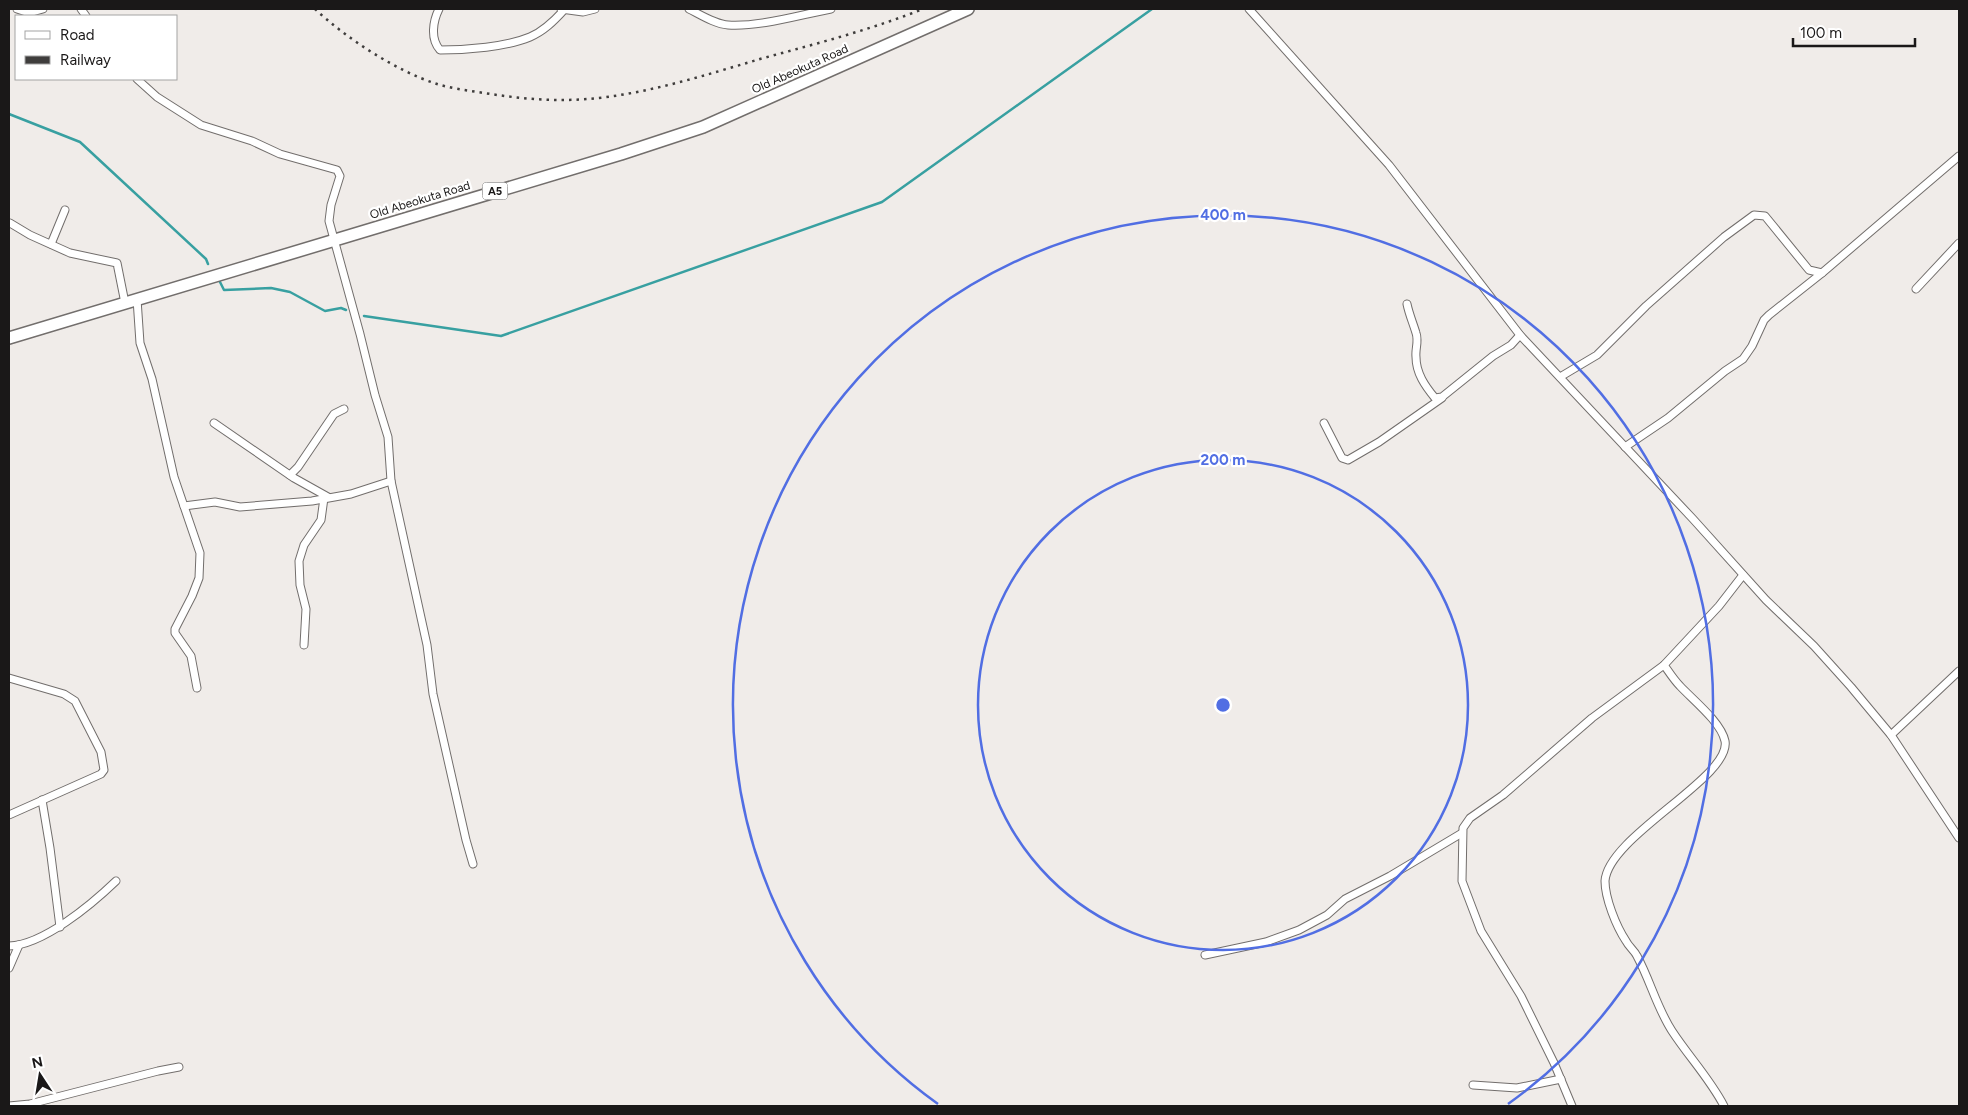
<svg xmlns="http://www.w3.org/2000/svg" width="1968" height="1115" font-family="Figtree,sans-serif">
<style>
.lines{fill:none;stroke-linecap:round;stroke-linejoin:round}
.stream{stroke:#38a0a1;stroke-width:2.5}
.minor-casing{stroke:#726e6c;stroke-width:9}
.trunk-casing{stroke:#726e6c;stroke-width:14}
.minor{stroke:#fff;stroke-width:7}
.trunk{stroke:#fff;stroke-width:11}
.rail{stroke:#3f3d3c;stroke-width:2.5;stroke-dasharray:2.5 5;stroke-linecap:butt}
.ring{fill:none;stroke:#516ee3;stroke-width:2.5}
.labels{text-anchor:middle;dominant-baseline:central;stroke-width:4.5;stroke-linejoin:round;paint-order:stroke}
.shield{fill:#fff;stroke:#5f5d5d;stroke-width:1}
.shield-label{font-size:11px;font-weight:bold;fill:#1a1818}
.street-label{font-size:12px;fill:#1a1818;stroke:#fff}
.centre{fill:#516ee3;stroke:#fff;stroke-width:2.5}
.ring-label{font-size:15px;text-anchor:middle;font-weight:bold;fill:#516ee3;stroke:#fff;stroke-width:4.5;stroke-linejoin:round;paint-order:stroke}
</style>
<rect width="100%" height="100%" fill="#f0ece9"/>
<g class="lines">
<g class="stream">
<path d="M9,114L80,142L206,259L208,264"/>
<path d="M220,282L224,290L271,288L290,292L325,311L341,308L346,310"/>
<path d="M364,316L501,336L882,202L1152,9"/>
</g>
<defs>
<g id="minor">
<path d="M17,9L29,13L43,9"/>
<path d="M81,9L86,16"/>
<path d="M439,9C433,21 430,39 440,50C467,50 506,47 530,37C544,31 554,21 564,10"/>
<path d="M561,9L583,12L595,9"/>
<path d="M689,9C701,15 715,24 728,25C760,27 799,15 831,9"/>
<path d="M1249,9L1389,165L1520,335L1693,519L1766,600L1814,646L1851,687L1891,735L1959,838"/>
<path d="M137,79L157,97L201,125L252,141L280,154L337,170L340,176L331,205L329,221L360,334L375,395L388,437L391,481L427,645L433,694L466,840L473,864"/>
<path d="M10,223L30,235L70,253L117,263L125,303"/>
<path d="M51,244L65,210"/>
<path d="M1916,289L1959,243"/>
<path d="M137,299L140,343L152,379L174,477L200,553L199,578L192,596L175,629V633L191,656L197,688"/>
<path d="M1407,304C1409,314 1413,323 1416,333C1419,341 1415,349 1416,357C1416,373 1425,386 1435,398L1442,397L1493,356L1511,345L1520,335"/>
<path d="M1560,377L1597,355L1646,306L1724,237L1754,215L1765,216L1809,270L1822,273"/>
<path d="M214,423L294,478L328,497"/>
<path d="M1324,423L1342,458L1348,460L1379,442L1442,398"/>
<path d="M1625,447L1668,418L1725,371L1743,359L1752,346L1764,320L1769,315L1822,273L1959,156"/>
<path d="M290,475L298,467L334,414L344,409"/>
<path d="M184,506L215,502L240,507L312,501L351,494L391,481"/>
<path d="M304,645L306,609L300,585L299,561L304,545L321,520L324,498"/>
<path d="M1664,665C1669,672 1674,680 1680,686C1693,700 1721,722 1725,741C1732,777 1608,836 1605,881C1605,898 1616,926 1626,941C1629,947 1634,950 1637,956C1650,980 1657,1008 1672,1031C1689,1057 1710,1079 1724,1106"/>
<path d="M9,678L64,694L75,701L101,752L104,770L101,774L9,815"/>
<path d="M1891,735L1959,671"/>
<path d="M42,800L50,848L60,927"/>
<path d="M9,946C43,945 91,905 116,881"/>
<path d="M1205,955L1266,942L1299,930L1327,915L1345,899L1390,876L1462,833"/>
<path d="M9,968L19,945"/>
<path d="M1473,1085L1517,1088L1561,1079"/>
<path d="M9,1106L30,1104L158,1071L179,1067"/>
<path d="M1572,1106L1554,1063L1521,996L1481,931L1462,881L1463,828L1470,818L1503,795L1592,718L1664,665L1719,606L1743,575"/>
</g>
<path id="trunk" d="M9,338L621,154L703,127L968,9"/>
</defs>
<use href="#minor" class="minor-casing"/>
<use href="#trunk" class="trunk-casing"/>
<use href="#minor" class="minor"/>
<use href="#trunk" class="trunk"/>
<path class="rail" d="M315,9C346,38 396,71 437,84C450,88 464,90 478,92C514,98 550,102 587,99C643,95 706,75 760,59C815,44 870,30 923,9"/>
</g>
<g class="ring">
<circle cx="1223" cy="705" r="245"/>
<path d="M938 1104A490 490 0 1 1 1508 1104"/>
</g>
<g class="labels">
<rect class="shield" x="482.5" y="182.5" width="25" height="17" rx="4"/>
<g class="shield-label">
<text x="495" y="191">A5</text>
</g>
<g class="street-label">
<text transform="translate(800 69) rotate(-24)">Old Abeokuta Road</text>
<text transform="translate(420 200) rotate(-17)">Old Abeokuta Road</text>
</g>
</g>
<circle cx="1223" cy="705" r="8" class="centre"/>
<g class="ring-label">
<text x="1223" y="220">400 m</text>
<text x="1223" y="465">200 m</text>
</g>
<rect width="1968" height="1115" fill="none" stroke="#1a1818" stroke-width="20"/>
<rect x="15" y="15" width="162" height="65" fill="#ffffff" stroke="#a3a3a3"/>
<rect x="25" y="31" width="25" height="8" fill="#ffffff" stroke="#a3a3a3"/>
<text x="60" y="40" font-size="15" fill="#1a1818">Road</text>
<rect x="25" y="56" width="25" height="8" fill="#3f3d3c" stroke="#a3a3a3"/>
<text x="60" y="65" font-size="15" fill="#1a1818">Railway</text>
<g transform="translate(40 1075) rotate(348)" stroke="#ffffff" stroke-width="4" paint-order="stroke">
<path d="M0-4L9 19L0 12L-9 19Z" fill="#1a1818"/>
<text y="-8" font-size="14" font-weight="bold" text-anchor="middle" fill="#1a1818">N</text>
</g>
<path d="M1793 38v8h122v-8" fill="none" stroke="#1a1818" stroke-width="2.5"/>
<text x="1800" y="38" font-size="15" fill="#1a1818" stroke="#ffffff" stroke-width="4" paint-order="stroke">100 m</text>
</svg>
